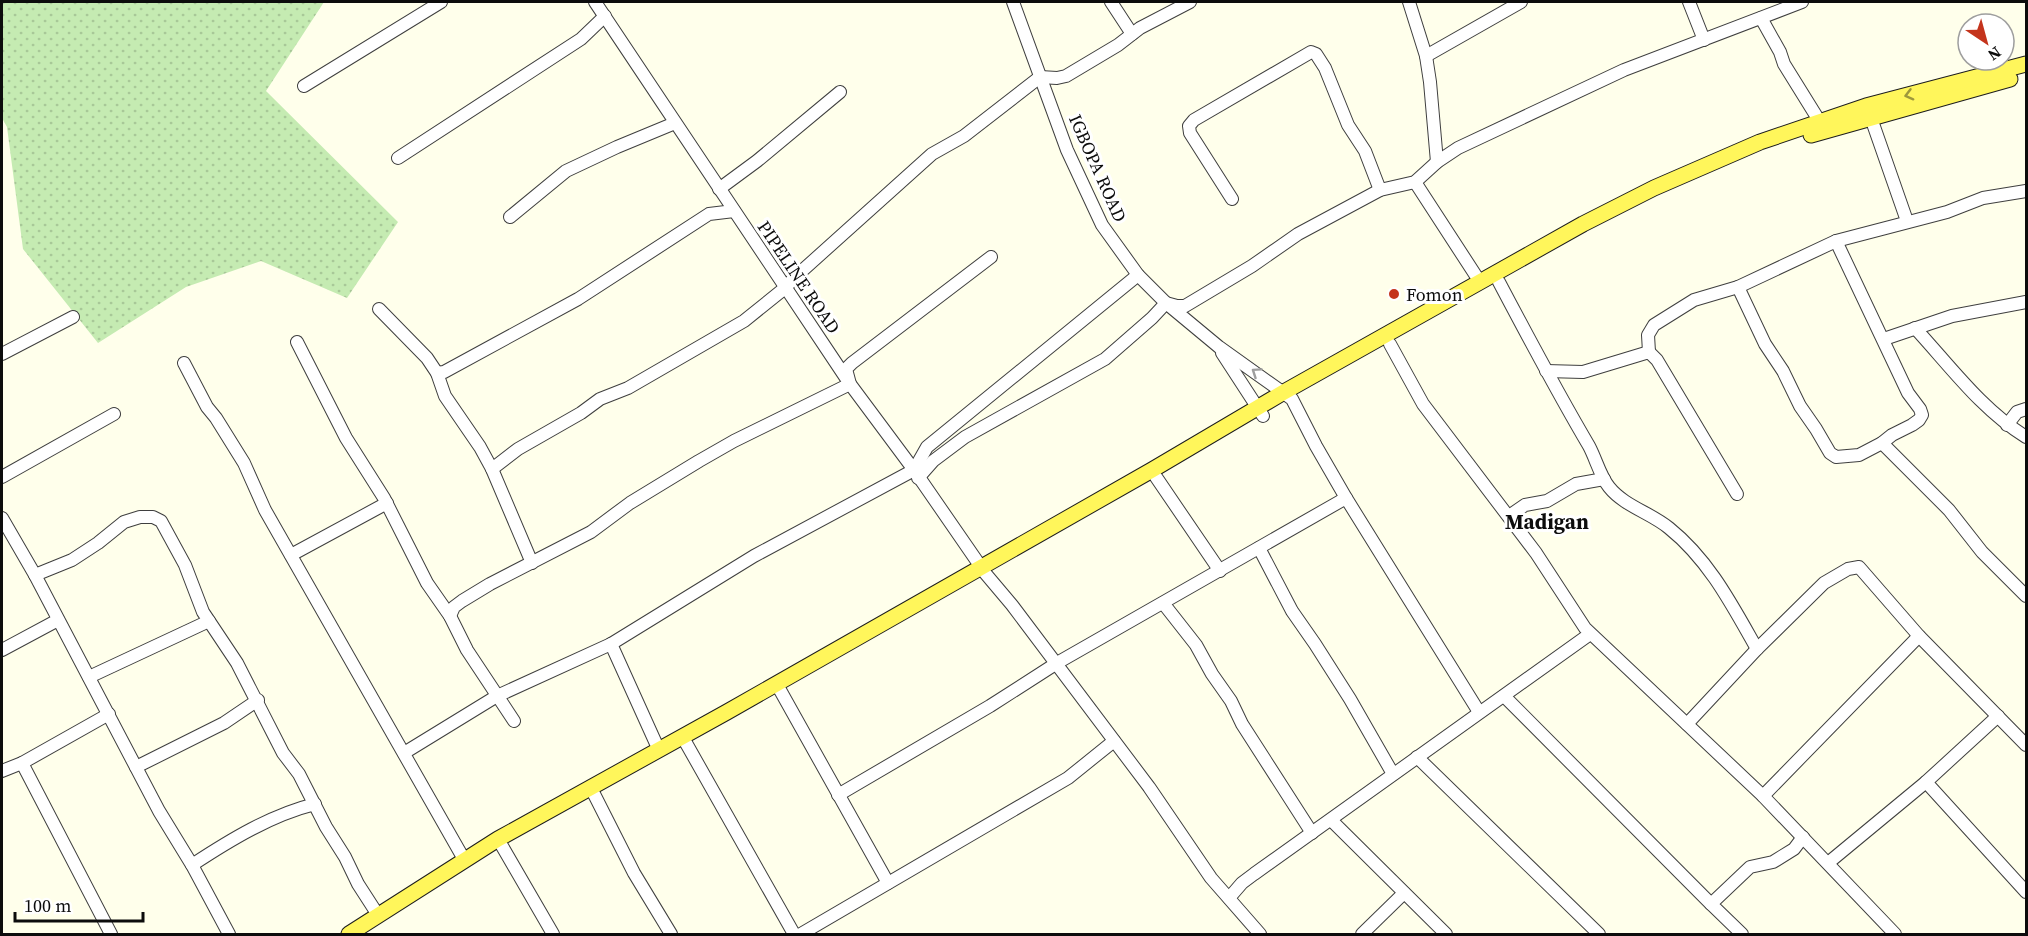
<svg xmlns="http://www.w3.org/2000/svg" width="2028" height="936" font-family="'Source Serif 4',serif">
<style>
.grass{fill:url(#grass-dots)}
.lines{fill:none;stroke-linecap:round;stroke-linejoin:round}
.minor-casing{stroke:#3f3f3f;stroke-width:14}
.major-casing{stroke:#1d1d1d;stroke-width:17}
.minor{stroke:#fff;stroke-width:12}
.major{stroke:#fff65b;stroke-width:15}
.oneway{stroke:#9e983b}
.oneway2{stroke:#9e9e9e}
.poi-dot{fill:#c4341c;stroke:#fff;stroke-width:2}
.labels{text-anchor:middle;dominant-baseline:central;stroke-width:6;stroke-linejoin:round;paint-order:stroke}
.street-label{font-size:18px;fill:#0c0c0c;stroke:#fff}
.poi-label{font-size:18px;fill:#0c0c0c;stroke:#fff;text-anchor:start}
.quarter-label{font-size:21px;font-weight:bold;fill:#0c0c0c;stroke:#fff}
</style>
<defs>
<pattern id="grass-dots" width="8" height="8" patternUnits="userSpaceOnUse" patternTransform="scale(1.5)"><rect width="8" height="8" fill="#c5ebb2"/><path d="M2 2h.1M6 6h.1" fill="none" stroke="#a8c898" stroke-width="1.8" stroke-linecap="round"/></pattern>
</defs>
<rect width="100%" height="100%" fill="#ffffeb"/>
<path class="grass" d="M2,2H324L266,91L398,222L347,298L261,261L186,287L98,343L23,249L7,127L2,118Z"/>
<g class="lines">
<defs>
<g id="minor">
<path d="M595,2L850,384L914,470L981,567"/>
<path d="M1013,2L1067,150L1102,225L1138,275L1166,303L1219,347L1292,399L1316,446L1346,498L1479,712"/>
<path d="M1111,2L1132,34"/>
<path d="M1409,2L1426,56L1430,82L1437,162"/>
<path d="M1689,2L1704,40"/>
<path d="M1761,18L1780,52L1784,64L1820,122"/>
<path d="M1426,56L1521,2"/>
<path d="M304,86L441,2"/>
<path d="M1871,118L1907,221"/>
<path d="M398,158L581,39L605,16"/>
<path d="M1415,182L1480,282"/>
<path d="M719,189L757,161L840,92"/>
<path d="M1232,199L1190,133L1189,126L1194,120L1311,52L1316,54L1325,68L1348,125L1365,151L1380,190"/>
<path d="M510,217L566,171L617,147L675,123"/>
<path d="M1499,282C1528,337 1557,392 1589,446C1596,459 1600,476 1609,487C1624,506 1651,513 1669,528C1709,560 1732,605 1757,649"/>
<path d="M1738,287L1765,344L1783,371L1800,406L1816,429L1830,453L1836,457L1859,455L1882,443L1892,435L1912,425L1919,420L1922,415L1920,409L1908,393L1836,241"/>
<path d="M379,309L427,358L437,373L445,396L480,447L492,469L532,563"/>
<path d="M1915,328C1950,366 1982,410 2026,437"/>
<path d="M1884,339L1952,316L2026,302"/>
<path d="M297,342L346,438L384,498L427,583L450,616L467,650L514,721"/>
<path d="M1390,344L1423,404L1536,553L1585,628L1763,796L1895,934"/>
<path d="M1649,352L1648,335L1654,325L1694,300L1738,287L1836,241L1947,212L1983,198L2026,191"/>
<path d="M1222,353L1263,416"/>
<path d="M2,354L73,317"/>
<path d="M184,363L207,407L216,418L244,463L265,510L465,861"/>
<path d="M1546,371L1583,372L1649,352L1657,360L1737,494"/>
<path d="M437,373L444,372L578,299L709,214L734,211"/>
<path d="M2007,425L2017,412L2026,409"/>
<path d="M1882,443L1949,510L1982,552L2026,596"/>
<path d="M492,469L518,449L581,413L600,399L628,388L744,321L785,288L794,278L932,154L964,136L1040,77L1057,78L1066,76L1118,45L1140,28L1190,2"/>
<path d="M2,477L114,414"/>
<path d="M1156,477L1220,571"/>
<path d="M918,478L933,461L965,437L1105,359L1152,318L1166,303L1177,306H1185L1252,266L1298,234L1380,190L1415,182L1437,162L1458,148L1624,70L1802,2"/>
<path d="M1509,516L1525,505L1547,501L1576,484L1604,479"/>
<path d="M2,518L35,575L159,811L192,865L229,934"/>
<path d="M1259,548L1292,611L1315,644L1350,699L1393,774"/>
<path d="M291,555L387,503"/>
<path d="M985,573L1012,605L1149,787L1211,878L1260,934"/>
<path d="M35,575L72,560L98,543L124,522L140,517H153L161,521L185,565L203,612L237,663L283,753L299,774L326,827L345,857L358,884L378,915"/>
<path d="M1163,603L1196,645L1212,674L1231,701L1242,724L1312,833"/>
<path d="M450,616L454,607L462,601L490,584L591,532L630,503L699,461L734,441L850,384L846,369L852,363L991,257"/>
<path d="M611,644L658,748"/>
<path d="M2,650L58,620"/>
<path d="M89,677L209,621"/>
<path d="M780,690L888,883"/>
<path d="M1504,696L1711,904"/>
<path d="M1687,724L1757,649L1824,583L1848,569L1859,567L1919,636L2026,745"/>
<path d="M686,743L794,934"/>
<path d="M404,753L497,696L611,644L754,556L914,470L927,447L1138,275"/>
<path d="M1417,757L1599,934"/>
<path d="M22,763L111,934"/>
<path d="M136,767L224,723L258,700"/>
<path d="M2,771L22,763L109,714"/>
<path d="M1926,782L2026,892"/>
<path d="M594,794L634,873L671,934"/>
<path d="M838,795L990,706L1057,663L1346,498"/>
<path d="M1763,796L1919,636"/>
<path d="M1331,820L1446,934"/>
<path d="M502,846L553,934"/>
<path d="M1828,863L1926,782L1998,716"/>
<path d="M192,865C230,840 271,815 315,804"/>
<path d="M1229,898L1242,883L1254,874L1590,634"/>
<path d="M801,934L1068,778L1114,741"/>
<path d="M1362,934L1404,893"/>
<path d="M1742,934L1711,904L1750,867L1773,862L1794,849L1803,837"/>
</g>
<g id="major">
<path d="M1811,135L2010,79"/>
<path d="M349,934L498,839L727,712L1152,470L1284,392L1583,224L1654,188L1760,142L1866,106L2026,64"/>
</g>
</defs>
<use href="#minor" class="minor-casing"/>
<use href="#major" class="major-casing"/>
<use href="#minor" class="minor"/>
<use href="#major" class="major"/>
</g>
<defs><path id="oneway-chevron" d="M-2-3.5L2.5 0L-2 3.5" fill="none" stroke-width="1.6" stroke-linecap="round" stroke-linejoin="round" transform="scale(1.5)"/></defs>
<use class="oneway" href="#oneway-chevron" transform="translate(1909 95) rotate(165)"/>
<use class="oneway2" href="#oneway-chevron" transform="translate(1256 372) rotate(-146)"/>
<circle class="poi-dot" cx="1394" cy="294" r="6"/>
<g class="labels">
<g class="street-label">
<text transform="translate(1098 168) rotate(66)">IGBOPA ROAD</text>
<text transform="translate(799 277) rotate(56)">PIPELINE ROAD</text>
</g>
<g class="poi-label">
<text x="1406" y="294">Fomon</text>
</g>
<g class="quarter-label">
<text x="1547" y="521">Madigan</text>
</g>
</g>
<rect width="2028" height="936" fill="none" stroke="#0c0c0c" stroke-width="6"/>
<g transform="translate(1986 42) rotate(144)"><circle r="28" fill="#ffffff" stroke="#9e9e9e" stroke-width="1.5"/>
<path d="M0-4.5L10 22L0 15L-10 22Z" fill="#c4341c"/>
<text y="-9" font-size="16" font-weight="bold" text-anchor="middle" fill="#0c0c0c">N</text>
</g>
<path d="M15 912v9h128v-9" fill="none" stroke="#0c0c0c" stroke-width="3"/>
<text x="24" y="912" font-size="18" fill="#0c0c0c" stroke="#ffffff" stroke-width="4.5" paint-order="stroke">100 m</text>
</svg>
